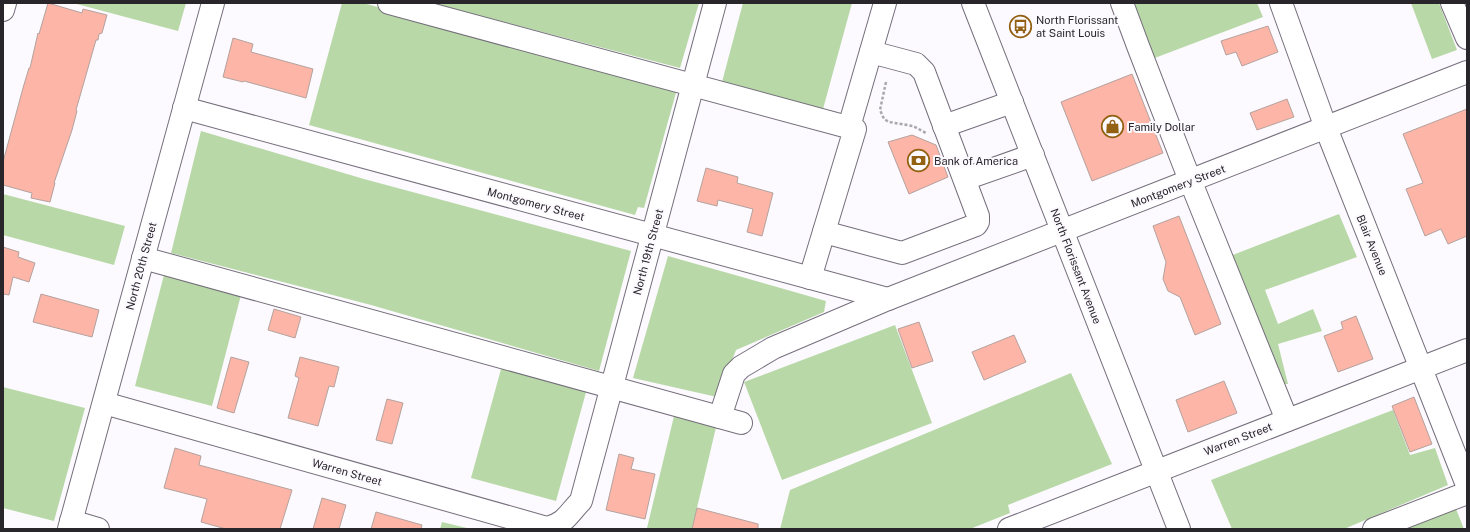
<svg xmlns="http://www.w3.org/2000/svg" width="1470" height="532" font-family="'Public Sans',sans-serif">
<style>
.green{fill:#b8d9a7}
.building{fill:#fcb5a6;stroke:#b4a29e}
.lines{fill:none;stroke-linecap:round;stroke-linejoin:round}
.minor-casing{stroke:#756f7c;stroke-width:24}
.major-casing{stroke:#756f7c;stroke-width:24}
.path{stroke:#aba8ad;stroke-width:2.5;stroke-dasharray:3 2;stroke-linecap:butt}
.minor{stroke:#fff;stroke-width:22}
.major{stroke:#fff;stroke-width:22}
.labels{text-anchor:middle;dominant-baseline:central;stroke-width:4;stroke-linejoin:round;paint-order:stroke}
.poi-label{font-size:11px;fill:#29262b;stroke:#fcf9ff;text-anchor:start}
.street-label{font-size:11px;fill:#29262b;stroke:#fcf9ff}
</style>
<rect width="100%" height="100%" fill="#fcf9ff"/>
<g class="green">
<path d="M73,3H186L178,31Z"/>
<path d="M342,3H363L677,89L644,208L638,207L635,215L309,125Z"/>
<path d="M432,3H699L680,68Z"/>
<path d="M743,3H852L823,109L722,82Z"/>
<path d="M1131,3H1257L1263,17L1152,59Z"/>
<path d="M1411,3H1439L1457,50L1432,59Z"/>
<path d="M201,131L364,179L631,251L599,371L371,305L171,253Z"/>
<path d="M3,194L125,226L114,265L3,235Z"/>
<path d="M1339,214L1357,257L1265,290L1278,324L1313,309L1322,331L1278,344L1288,384H1275L1230,256Z"/>
<path d="M668,256L826,301L824,312L736,350L717,397L633,378Z"/>
<path d="M164,275L241,295L212,406L135,386Z"/>
<path d="M895,325L932,423L782,480L744,382Z"/>
<path d="M503,362L588,385L556,501L471,478Z"/>
<path d="M1071,373L1112,464L1008,505L1010,513L970,529H780L790,490Z"/>
<path d="M3,387L85,408L54,521L3,508Z"/>
<path d="M1393,410L1410,455L1435,448L1448,485L1344,529H1232L1211,480Z"/>
<path d="M675,412L717,423L692,529H654L647,528Z"/>
<path d="M1454,504L1464,529H1394Z"/>
<path d="M442,522L471,529H440Z"/>
</g>
<g class="building">
<path d="M48,3L82,13L83,9L107,15L102,33L99,34L98,40H96L76,110L77,111L72,130L54,183H55L50,202L31,198L32,193L3,185V162L23,88L29,68H30L38,33L39,34Z"/>
<path d="M1268,26L1278,52L1242,66L1236,52L1226,55L1221,41Z"/>
<path d="M233,38L253,44L251,52L313,69L306,98L244,81L243,82L223,77Z"/>
<path d="M1132,74L1163,153L1092,181L1061,102Z"/>
<path d="M1287,99L1294,117L1257,130L1250,113Z"/>
<path d="M1467,109V236L1448,244L1441,229L1425,236L1406,189L1423,183L1403,134Z"/>
<path d="M912,135L936,145L948,177L909,194L888,142Z"/>
<path d="M706,168L738,177L737,183L773,193L762,236L747,232L753,209L718,200L717,206L697,201Z"/>
<path d="M1179,216L1221,324L1195,335L1180,297L1168,291L1163,279L1166,262L1153,226Z"/>
<path d="M3,247L19,252L18,257L35,263L29,282L13,277L9,295L3,294Z"/>
<path d="M41,294L99,310L92,337L33,322Z"/>
<path d="M274,309L301,317L295,338L268,330Z"/>
<path d="M1356,316L1373,359L1338,372L1324,336L1343,329L1341,322Z"/>
<path d="M919,322L933,361L912,368L898,329Z"/>
<path d="M1014,335L1026,362L984,380L972,352Z"/>
<path d="M231,357L249,362L234,413L217,408Z"/>
<path d="M300,357L339,367L334,387L329,386L318,426L288,418L299,378L295,376Z"/>
<path d="M1224,381L1237,413L1188,432L1176,400Z"/>
<path d="M1414,397L1432,444L1410,452L1392,406Z"/>
<path d="M387,399L403,403L392,444L376,440Z"/>
<path d="M175,448L201,456L199,465L292,490L280,529H226L201,522L207,499L164,488Z"/>
<path d="M619,454L634,458L631,469L655,474L645,519L606,510Z"/>
<path d="M322,498L346,505L339,529H313Z"/>
<path d="M697,508L758,524V529H692Z"/>
<path d="M376,512L422,525L421,529H371Z"/>
</g>
<g class="lines">
<defs>
<g id="minor">
<path d="M389,3L855,129L810,278"/>
<path d="M1122,3L1138,46L1184,165L1287,420"/>
<path d="M1281,3L1326,128L1467,485"/>
<path d="M1452,3L1467,38"/>
<path d="M3,10L5,3"/>
<path d="M184,108L888,299"/>
<path d="M944,126L1012,102"/>
<path d="M849,127L885,3"/>
<path d="M965,179L1033,155"/>
<path d="M824,232L902,253L976,225L978,222V216L924,72L916,64L871,52"/>
<path d="M143,258L741,423"/>
<path d="M104,403L547,528C565,524 569,513 581,501L715,3"/>
<path d="M720,417L734,374L741,367L773,348L888,299L1467,72"/>
<path d="M71,521L98,529"/>
<path d="M69,529L213,3"/>
<path d="M1009,529L1467,350"/>
<path d="M1374,529L1467,493"/>
</g>
<path id="major" d="M973,3L1179,529"/>
</defs>
<use href="#minor" class="minor-casing"/>
<use href="#major" class="major-casing"/>
<path class="path" d="M886,82L880,110L884,119L889,122L913,126L926,133"/>
<use href="#minor" class="minor"/>
<use href="#major" class="major"/>
</g>
<defs>
<symbol id="bus-ring" viewBox="-11 -11 22 22"><circle r="9.5" fill="#fcf9ff" stroke="#936112" stroke-width="1.5"/><path d="M-5-6H5V4H4V6H2V4H-2V6H-4V4H-5ZM-3.5-4V0h7V-4ZM-3.5 1.2v1.5H-2V1.2ZM2 1.2v1.5H3.5V1.2Z" fill="#936112"/></symbol>
<symbol id="shop-ring" viewBox="-11 -11 22 22"><circle r="9.5" fill="#fcf9ff" stroke="#936112" stroke-width="1.5"/><path d="M-5-2.5h2.3a2.7 3.5 0 0 1 5.4 0H5L5.5 6h-11ZM-1.5-2.5h3a1.5 2.3 0 0 0-3 0Z" fill="#936112"/></symbol>
<symbol id="bank-ring" viewBox="-11 -11 22 22"><circle r="9.5" fill="#fcf9ff" stroke="#936112" stroke-width="1.5"/><path d="M-6-4H6V4H-6ZM0-2.3a2.3 2.3 0 1 0 0 4.6a2.3 2.3 0 1 0 0-4.6Z" fill="#936112"/></symbol>
</defs>
<g fill-rule="evenodd">
<use href="#bus-ring" x="1008" y="14" width="25" height="25"/>
<use href="#shop-ring" x="1100" y="114" width="25" height="25"/>
<use href="#bank-ring" x="906" y="148" width="25" height="25"/>
</g>
<g class="labels">
<g class="poi-label">
<text x="1036" y="20">North Florissant<tspan x="1036" dy="13">at Saint Louis</tspan></text>
<text x="1128" y="127">Family Dollar</text>
<text x="934" y="161">Bank of America</text>
</g>
<g class="street-label">
<text transform="translate(1178 186) rotate(-21)">Montgomery Street</text>
<text transform="translate(536 204) rotate(15)">Montgomery Street</text>
<text transform="translate(1372 245) rotate(68)">Blair Avenue</text>
<text transform="translate(648 252) rotate(-75)">North 19th Street</text>
<text transform="translate(141 266) rotate(-75)">North 20th Street</text>
<text transform="translate(1076 266) rotate(69)">North Florissant Avenue</text>
<text transform="translate(1238 439) rotate(-21)">Warren Street</text>
<text transform="translate(347 472) rotate(16)">Warren Street</text>
</g>
</g>
<rect width="1470" height="532" fill="none" stroke="#29262b" stroke-width="8"/>
</svg>
